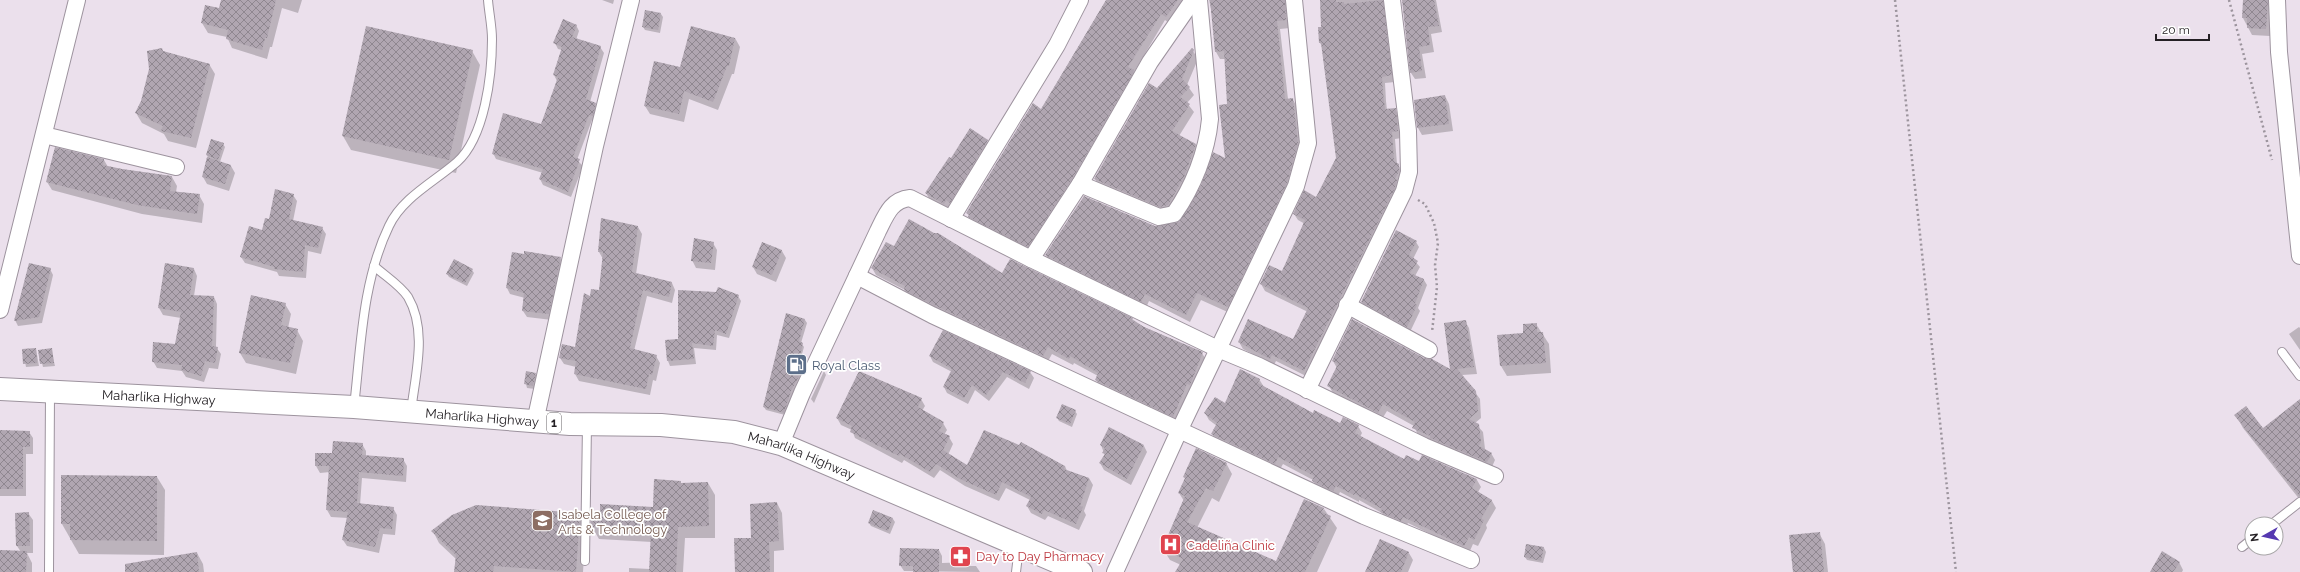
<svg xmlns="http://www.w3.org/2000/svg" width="2300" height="572" font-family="Raleway,sans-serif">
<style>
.shadow{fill:#0003}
.building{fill:url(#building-cross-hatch)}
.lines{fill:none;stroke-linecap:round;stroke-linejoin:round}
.service-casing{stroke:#9d939e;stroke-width:10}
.minor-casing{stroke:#9d939e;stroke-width:18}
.primary-casing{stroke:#9d939e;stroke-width:24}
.path{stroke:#9c949d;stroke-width:2.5;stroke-dasharray:2 3;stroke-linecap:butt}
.service{stroke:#fff;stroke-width:8}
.minor{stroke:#fff;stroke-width:16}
.primary{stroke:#fff;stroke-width:22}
.labels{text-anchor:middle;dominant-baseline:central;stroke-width:3.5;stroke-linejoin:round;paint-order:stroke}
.shield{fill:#fff;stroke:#666366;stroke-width:1}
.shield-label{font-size:12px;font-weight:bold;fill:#242024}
.service-label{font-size:13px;fill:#4e5e75;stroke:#fff;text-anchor:start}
.street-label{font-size:13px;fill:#242024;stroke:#fff}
.education-label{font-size:13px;fill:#785e54;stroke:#fff;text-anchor:start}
.health-label{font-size:13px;fill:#be3a42;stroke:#fff;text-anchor:start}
</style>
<defs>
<pattern id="building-cross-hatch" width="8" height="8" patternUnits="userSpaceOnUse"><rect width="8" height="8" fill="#b0a6b1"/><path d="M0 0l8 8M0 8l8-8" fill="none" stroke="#8f8790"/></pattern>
</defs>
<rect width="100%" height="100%" fill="#ebe0ec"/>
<g class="shadow">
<path d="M222,0H302L298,13L282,8L272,47H270L267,59L232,48L227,37L208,33L202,23L220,9Z"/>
<path d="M602,0H614L613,4Z"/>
<path d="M1108,0H1192L1170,24L1165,20L1134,72L1137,78L1032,253L974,224L967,213L1042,110Z"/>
<path d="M1209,0H1287L1290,28L1280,29L1288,99H1292L1297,106L1302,151L1291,191L1232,314L1201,300L1190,322L1149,301L1146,308L1050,263L1046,255L1155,227L1180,223L1226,160L1228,105L1225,59H1220L1216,52V31Z"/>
<path d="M1321,0H1384L1395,82L1385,83L1386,101L1387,110L1395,109L1399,116L1402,138L1395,139L1397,164L1403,171V178L1308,377L1276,361L1274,365L1243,349L1239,342L1293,340L1308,312L1265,291L1261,284L1282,272L1305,224L1298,220L1294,214L1317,198L1337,159L1323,48L1320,43L1322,27Z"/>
<path d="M1404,0H1436L1442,32L1431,34L1434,52L1422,54L1426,78L1415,79L1411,73Z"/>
<path d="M2244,0H2272L2270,36L2252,35L2243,18Z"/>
<path d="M661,14L663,17L660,33L645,30L643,27Z"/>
<path d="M576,25L579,31L576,40L600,47L604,53L590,102L595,104L599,110L596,121L592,120L577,160L583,166L571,197L543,185L540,179L543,173L496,159L493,153L542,126L557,81L554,75L562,50L558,49L555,43Z"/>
<path d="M735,38L740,47L734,74H732L718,110L689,99L684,122L650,114L645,106L681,69Z"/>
<path d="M472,51L480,65L456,173L351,150L343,136Z"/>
<path d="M1193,51L1198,59L1187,85L1194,95L1187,103L1194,112L1179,136L1195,144L1200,152L1188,185L1165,215L1099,187L1095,179L1149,84L1157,89Z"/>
<path d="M163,52L209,64L215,74L196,148L168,141L164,134L142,123L136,113Z"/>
<path d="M1445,96L1449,104L1453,131L1422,135L1418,128L1415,101Z"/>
<path d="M987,141L991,148L948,211L930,200L926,193L952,159Z"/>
<path d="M223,144L225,147L220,162L231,166L235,173L229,191L207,184L203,177L208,158L207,155Z"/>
<path d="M104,160L108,167L172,177L177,186L176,192L199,195L204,204L202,223L142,214L52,190L47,182Z"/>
<path d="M293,195L297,201L293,221L322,228L326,234L321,254L308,251L306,278L279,276L277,272L245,263L241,257Z"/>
<path d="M638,227L642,234L636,274L672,283L675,290L672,303L647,296L641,322L634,351L656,356L660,363L656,381L653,380L650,395L579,381L575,374L576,367L564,364L560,358L576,348L591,297L600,291L603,259L599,252Z"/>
<path d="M1416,242L1419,247L1413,259L1420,267L1415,276L1424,280L1427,285L1418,308L1420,311L1410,332L1365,307L1362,302Z"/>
<path d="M713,243L717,250L715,270L696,268L692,260Z"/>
<path d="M763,243L782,251L786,258L776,282L757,274L753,267Z"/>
<path d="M894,248L1002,274L1132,319L1144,327L1202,353L1206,360L1177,423L1100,387L1096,380L1098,376L1074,363L1073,365L1052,354L1047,363L909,296L905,290L876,275L872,268Z"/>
<path d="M560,258L564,265L552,320L527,317L523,311L525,298L510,294L507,288Z"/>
<path d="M166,264L194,269L197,276L194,296L214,297L217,304L216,347L221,354L218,369L209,368L204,382L186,377L182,371L157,368L153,361L176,345L181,318L163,315L159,308Z"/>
<path d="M50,269L53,275L42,323L18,326L15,320Z"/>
<path d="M472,270L474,273L467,286L449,277L447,274Z"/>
<path d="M738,296L741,301L729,338L717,335L716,350L694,348L696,364L670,366L668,361L679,340Z"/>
<path d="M285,304L291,314L288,328L297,330L303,341L296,374L246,363L240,353Z"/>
<path d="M786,315L805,320L807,323L801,343L804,347L800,361L807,367L785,415L766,410L764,407Z"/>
<path d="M1465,321L1469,328L1477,374L1462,375L1480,399L1481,418L1475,423L1483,432L1485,449L1491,453L1495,460L1491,469L1418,435L1414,426L1387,411L1382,419L1333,393L1329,386L1337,368L1333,361L1424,359L1451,371Z"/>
<path d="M1536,324L1549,344L1551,373L1507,376L1501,366L1524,334Z"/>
<path d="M2299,327L2300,328V350L2289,334Z"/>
<path d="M36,349L39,366L26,367L23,350Z"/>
<path d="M51,349L55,366L43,367L39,351Z"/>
<path d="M930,356L1030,372L1034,378L1029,389L1007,377L989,401L975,390L968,404L947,393L944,387L952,372L933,362Z"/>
<path d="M824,371L826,375L814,403L811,399Z"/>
<path d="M535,374L537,377L535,389L527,388L526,384Z"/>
<path d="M1259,379L1264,387L1313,414L1340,424L1358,426L1362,433L1360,437L1405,461L1420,462L1422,457L1477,480L1481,487L1478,492L1492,501L1496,508L1486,525L1487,528L1478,546L1473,544L1469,553L1408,523L1405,528L1385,519L1382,513L1359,500V502L1340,492L1337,498L1317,488L1313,480L1283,464L1279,471L1216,442L1212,434L1217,426L1209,420L1205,413L1225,405Z"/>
<path d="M921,399L925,406L922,411L943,423L947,430L944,435L949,437L953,444L948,455L968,467L1065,466L1067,471L1089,478L1093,485L1084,511L1086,515L1079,530L1048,516L1045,520L1031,513L1027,506L1030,500L1006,488L999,501L965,486L940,470L934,478L904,460L902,463L855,438L852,430L841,425L837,418Z"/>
<path d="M2300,405V500L2243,428L2236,415L2262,429Z"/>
<path d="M1075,411L1077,414L1072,427L1059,421L1057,418Z"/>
<path d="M0,431L29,432L33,438V454H26V496H0Z"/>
<path d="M362,444L366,451V456L403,459L407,466L406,482L362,478L360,505L393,508L397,515L395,535L383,534L379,553L347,546L343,540L348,518L331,517L327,510L330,472L320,473L316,466L333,454Z"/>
<path d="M1101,445L1144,446L1147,452L1131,485L1104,470L1100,463L1105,456Z"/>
<path d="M1226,463L1232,474L1219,502L1212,498L1197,528L1276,562L1324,509L1337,528L1317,572H1178L1181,565L1170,560L1163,549L1184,501L1179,493L1186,480L1184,476Z"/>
<path d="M157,477L165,490L164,555L79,554L62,524Z"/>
<path d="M680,482L681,484L708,483L715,495V538H685L683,572H629V568L650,569L652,542L599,539L592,527L601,515L654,508Z"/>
<path d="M777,503L782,513L784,550L774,551V572H736L752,539Z"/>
<path d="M874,511L893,519L895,522L890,534L871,526L869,523Z"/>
<path d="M28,513L33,520V553H27L32,563V572H0V551L21,552L17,546Z"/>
<path d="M580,514L586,526L583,572H455L456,559L439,543L433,531Z"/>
<path d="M1819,533L1825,544L1828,572H1794Z"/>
<path d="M1544,548L1546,552L1543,563L1527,560L1525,557Z"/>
<path d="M939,550L942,556V563L968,562L970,566H976L980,572L904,571L900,565Z"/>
<path d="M197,553L203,564L204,572H145Z"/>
<path d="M1409,553L1413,560L1408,572H1366Z"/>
<path d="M2179,562L2183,570L2182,572H2151Z"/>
</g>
<g class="building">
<path d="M221,0H276L267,38H265L262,50L226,39L228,30L201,23L205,5L219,8Z"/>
<path d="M1106,0H1178L1166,17L1161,14L1128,67L1134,70L1133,73L1072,179L1028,247L968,217L969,215L966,213L1033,103L1041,109Z"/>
<path d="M1210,0H1285L1286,20L1277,21L1285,99L1293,98L1298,143L1287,183L1228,307L1197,293L1186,315L1145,294L1141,302L1045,255L1084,196L1155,226L1179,222L1201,185L1213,152L1225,158L1219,105L1227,104L1224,51L1215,52Z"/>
<path d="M1320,0H1336V2H1344V4L1383,0L1392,75L1382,77L1383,93L1385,109L1396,108L1398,131L1392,132L1394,161L1399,164V171L1395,179L1397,180L1395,188L1304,371L1272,355L1270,359L1238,342L1248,319L1293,339L1308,308L1260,284L1269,265L1282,271L1305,220L1293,214L1304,190L1316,197L1336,158L1321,43H1319L1318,27H1321Z"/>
<path d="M1402,0H1434L1439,26L1428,27L1430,45L1419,47L1422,71L1410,73Z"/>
<path d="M2243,0H2268L2266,29L2247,28V18H2242Z"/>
<path d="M645,10L661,13L658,30L642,27Z"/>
<path d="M563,19L577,25L572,37L601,46L586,99L596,103L593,116L589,115L573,157L580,159L568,192L539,179L543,169L492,154L503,113L541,124L558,77L553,75L562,47L553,43Z"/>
<path d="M366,26L473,50L449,160L342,136Z"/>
<path d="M691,26L735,38L729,66H727L713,102L684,91L679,114L644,106L654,61L680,67Z"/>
<path d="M162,48L163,51L210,64L191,138L161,131L163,126L135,113L141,101L149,69L147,51Z"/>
<path d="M1192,48L1194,50L1182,79L1190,87L1180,97L1190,104L1172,131L1196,144L1184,177L1168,205L1160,207L1094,179L1149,83L1157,88Z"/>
<path d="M1445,95L1449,124L1417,128L1414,100Z"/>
<path d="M970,128L988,140L950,203L946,200L944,204L925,193L949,157L951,158Z"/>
<path d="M211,139L224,143L218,160L206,155Z"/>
<path d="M55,147L104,159L103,165L122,169L172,176L170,191L200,194L197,214L137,205L46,182Z"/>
<path d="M207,157L231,165L225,184L202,177Z"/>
<path d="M275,189L294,194L289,219L323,227L318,248L305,245L303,272L274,269V267L240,257L249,226L262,230L265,218L269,219Z"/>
<path d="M601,218L638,226L632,272L672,282L669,297L643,290L637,315L630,348L657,355L652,375L649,374L646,389L574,374L576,361L559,358L562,344L575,347L584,293L590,296L591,289L599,290L603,252H598Z"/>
<path d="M909,219L934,233H938L1002,273L1010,259L1133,318L1132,320L1144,327L1203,352L1190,385L1187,384L1173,417L1095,380L1098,373L1070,356L1069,359L1048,347L1043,356L936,306L904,290L905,286L871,268L886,242L894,246Z"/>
<path d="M1396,230L1417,241L1409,255L1418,261L1410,273L1424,279L1415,304L1417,305L1407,327L1361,302Z"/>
<path d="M694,238L714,242L711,263L691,261Z"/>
<path d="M762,242L782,250L772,275L752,267Z"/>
<path d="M524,251L561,257L549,314L522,311L524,293L506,288L512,252L524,254Z"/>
<path d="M454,259L473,269L465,283L446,274Z"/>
<path d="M29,263L51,268L39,317L14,321Z"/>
<path d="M165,263L194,268L190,295L214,296L212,346L218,347L215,363L205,361L201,376L181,370L182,365L152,362L153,342L175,344L181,312L158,308Z"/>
<path d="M718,287L739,295L726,334L715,330L713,346L692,343L694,359L667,361L665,340L678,339V290L716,292Z"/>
<path d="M251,295L286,303L281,325L298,329L290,363L239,353Z"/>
<path d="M786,313L805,319L799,341L803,343L799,360L806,363L791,391L784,413L763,407Z"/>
<path d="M1352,319L1424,358L1432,359L1450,369L1444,323L1466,320L1474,367L1457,369L1476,391L1478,411L1469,419L1479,424L1481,442L1479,446L1492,453L1487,462L1430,438V436L1412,428L1415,422L1383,404L1378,413L1327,386L1338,364L1332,361Z"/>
<path d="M1537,323V332H1543L1546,363L1500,366L1497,335L1523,333V324Z"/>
<path d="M943,330L1031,371L1025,383L1003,372L986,395L972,385L964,398L943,387L952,369L929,356Z"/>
<path d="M36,348L37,363L23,364L22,349Z"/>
<path d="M52,348L54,363L40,364L38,350Z"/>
<path d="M1240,369L1260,379L1258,383L1313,413L1314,410L1340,423L1343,417L1359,425L1355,433L1404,459L1406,455L1419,461L1422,455L1477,479L1472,488L1492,500L1481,519L1484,520L1474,540L1469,537L1464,546L1403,517L1401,521L1380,512L1382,509L1355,494L1354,495L1336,486L1333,491L1312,481L1314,476L1278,457L1275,464L1211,434L1217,423L1204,413L1215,397L1225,403Z"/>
<path d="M526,371L536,373L533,386L524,384Z"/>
<path d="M859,371L922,398L918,407L944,422L939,431L950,436L943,450L967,465L984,430L1019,445L1021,442L1065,466L1064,469L1089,478L1080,506L1083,507L1076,524L1044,510L1042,514L1026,506L1031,497L1002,482L996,495L960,479L936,464L930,472L900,454L899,456L850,432L852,426L836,418Z"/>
<path d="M2300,399V497L2234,415L2246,406L2263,428Z"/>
<path d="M1062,404L1076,410L1070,424L1056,418Z"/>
<path d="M1109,427L1144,445L1127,479L1099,463L1105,454L1102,453L1105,448L1100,445Z"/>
<path d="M0,430L30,431V447H23V489H0Z"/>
<path d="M333,441L363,443L362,455L404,458L403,476L359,472L357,503L394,507L392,529L380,528L375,547L342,540L348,512L326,510L329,466H315V453H332Z"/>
<path d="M1196,448L1227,463L1213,491L1206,488L1187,522L1276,561L1304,499L1324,508L1322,512L1331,516L1305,572H1175L1183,559L1162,549L1185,496L1178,493L1185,478L1183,477Z"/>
<path d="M61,475L157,476V541L70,540V524H61Z"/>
<path d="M654,479L681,481V483L708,482L709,526L678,527L676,572H649L651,530L591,527V514H600V504L653,507Z"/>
<path d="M777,502L779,541L769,542L770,572H735L734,538H751L750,504Z"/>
<path d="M476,505L580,513L576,572L494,566L493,572H454L456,555L431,531L452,515Z"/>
<path d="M873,510L893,518L888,531L868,523Z"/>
<path d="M29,512L30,546H16L15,513Z"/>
<path d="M1820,532L1824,572H1793L1789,535Z"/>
<path d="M1380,539L1409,552L1401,572H1365Z"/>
<path d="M1526,544L1544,547L1541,561L1524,557Z"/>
<path d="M900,548L939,549V572H913V566H899Z"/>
<path d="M0,550L27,551L26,572H0Z"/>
<path d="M2162,551L2180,562L2173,572H2150Z"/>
<path d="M197,552L199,572H125V564Z"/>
</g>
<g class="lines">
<defs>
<g id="service">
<path d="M374,266C385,276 400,285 408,297C428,331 415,375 411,412"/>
<path d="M2282,352L2300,376"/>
<path d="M354,407C361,347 362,282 389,226C402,198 434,182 457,162C485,137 492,75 492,39C492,26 489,13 488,0"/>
<path d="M2272,524L2300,502"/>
<path d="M2242,547L2252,539"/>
<path d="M585,561L587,424"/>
<path d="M49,572L50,393"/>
<path d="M1016,572L1019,547"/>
</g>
<g id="minor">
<path d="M2277,0L2279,52L2300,256"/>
<path d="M44,135L176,167"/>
<path d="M1080,184L1159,217L1174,214C1193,187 1207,152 1210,119L1199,0"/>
<path d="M951,219L1057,45L1080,0"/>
<path d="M1031,259L1080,184L1150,62L1193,0"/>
<path d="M857,276L932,315L1364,516L1471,560"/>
<path d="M1347,305L1429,350"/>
<path d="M0,310L77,0"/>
<path d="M1307,390L1404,191L1409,172L1408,131L1392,0"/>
<path d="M535,422L595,146L631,0"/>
<path d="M781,444L802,393L878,231C886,215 891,200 910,198L1031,259L1218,349L1259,366L1424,446L1495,476"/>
<path d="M1115,572L1179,431L1296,186L1308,143L1294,0"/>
</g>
<g id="primary">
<path id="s1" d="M0,389L354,407L570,424L661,425L734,432L781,444L1081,572"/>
</g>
</defs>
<use href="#service" class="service-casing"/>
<use href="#minor" class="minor-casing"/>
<use href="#primary" class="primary-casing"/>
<g class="path">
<path d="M1895,0L1956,572"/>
<path d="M2229,0L2272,160"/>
<path d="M1418,200L1425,204L1434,223L1438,243L1435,265L1437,287L1432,332"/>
</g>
<use href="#service" class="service"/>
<use href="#minor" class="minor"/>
<use href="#primary" class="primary"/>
</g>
<defs>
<symbol id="fuel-square" viewBox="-11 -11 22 22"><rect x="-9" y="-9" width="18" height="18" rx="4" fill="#5c6f8a" stroke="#fff"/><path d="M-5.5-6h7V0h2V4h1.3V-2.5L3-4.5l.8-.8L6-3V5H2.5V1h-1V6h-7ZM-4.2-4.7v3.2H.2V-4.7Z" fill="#fff"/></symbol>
<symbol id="university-square" viewBox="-11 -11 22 22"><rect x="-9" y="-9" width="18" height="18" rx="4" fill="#8d6e63" stroke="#fff"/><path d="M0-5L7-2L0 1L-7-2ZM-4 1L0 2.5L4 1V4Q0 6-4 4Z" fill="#fff"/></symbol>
<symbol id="hospital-square" viewBox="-11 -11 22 22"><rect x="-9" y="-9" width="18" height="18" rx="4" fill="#e0444e" stroke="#fff"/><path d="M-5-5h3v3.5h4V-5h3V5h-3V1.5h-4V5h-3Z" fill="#fff"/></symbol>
<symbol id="pharmacy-square" viewBox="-11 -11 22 22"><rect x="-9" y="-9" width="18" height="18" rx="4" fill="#e0444e" stroke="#fff"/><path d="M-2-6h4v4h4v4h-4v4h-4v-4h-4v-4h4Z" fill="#fff"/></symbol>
</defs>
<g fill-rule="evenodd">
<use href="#fuel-square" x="784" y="352" width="25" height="25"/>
<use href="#university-square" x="530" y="508" width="25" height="25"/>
<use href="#hospital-square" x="1158" y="532" width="25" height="25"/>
<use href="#pharmacy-square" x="948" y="544" width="25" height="25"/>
</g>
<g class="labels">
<rect class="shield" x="547" y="413" width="14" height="20" rx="3"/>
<g class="shield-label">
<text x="554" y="423">1</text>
</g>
<g class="service-label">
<text x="812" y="365">Royal Class</text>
</g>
<g class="street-label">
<text stroke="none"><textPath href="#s1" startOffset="159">Maharlika Highway</textPath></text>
<text stroke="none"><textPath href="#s1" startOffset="483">Maharlika Highway</textPath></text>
<text stroke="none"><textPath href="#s1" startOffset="807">Maharlika Highway</textPath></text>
</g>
<g class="education-label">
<text x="558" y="514">Isabela College of<tspan x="558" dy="15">Arts &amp; Technology</tspan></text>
</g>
<g class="health-label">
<text x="1186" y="545">Cadeliña Clinic</text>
<text x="976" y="556">Day to Day Pharmacy</text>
</g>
</g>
<g transform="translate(2264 536) rotate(262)"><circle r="19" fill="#ffffff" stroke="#a7a6a7"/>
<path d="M0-3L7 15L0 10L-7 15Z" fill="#5639b1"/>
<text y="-6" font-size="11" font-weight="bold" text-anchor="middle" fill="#242024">N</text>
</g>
<path d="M2156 34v6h53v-6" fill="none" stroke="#242024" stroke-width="2"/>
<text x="2162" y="34" font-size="12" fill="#242024" stroke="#ffffff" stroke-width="3" paint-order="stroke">20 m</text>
</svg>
